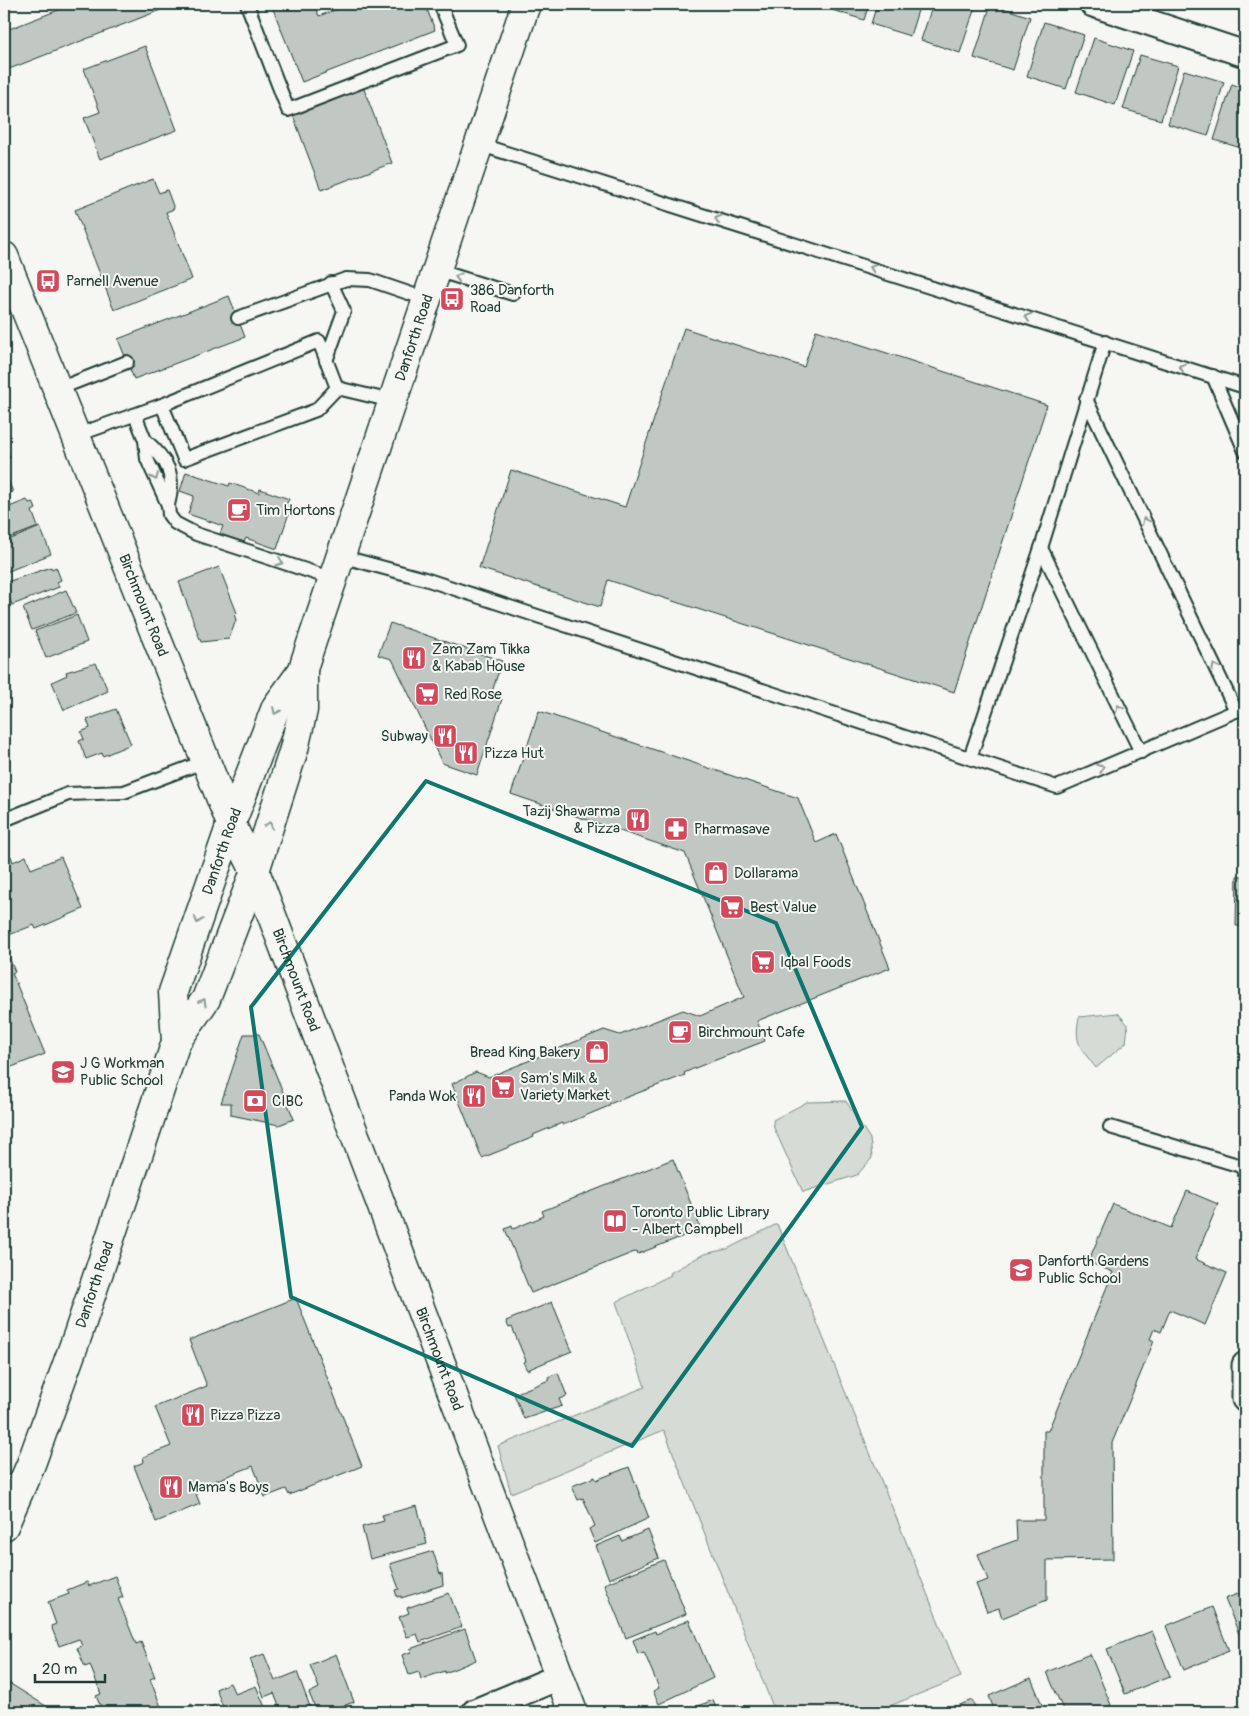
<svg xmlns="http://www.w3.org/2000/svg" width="1249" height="1716" font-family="Pangolin,sans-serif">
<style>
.green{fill:#d6dbd6;stroke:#7a8c85}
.building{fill:#c1c8c3;stroke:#1f3d34}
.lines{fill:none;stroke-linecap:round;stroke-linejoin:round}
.service-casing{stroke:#1f3d34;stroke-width:16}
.minor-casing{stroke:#1f3d34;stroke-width:29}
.secondary-casing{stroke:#1f3d34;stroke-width:31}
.service{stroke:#f6f6f2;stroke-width:12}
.minor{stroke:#f6f6f2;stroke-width:25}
.secondary{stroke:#f6f6f2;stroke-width:28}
.oneway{stroke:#8a9a93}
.marked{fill:none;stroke:#0f766e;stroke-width:4;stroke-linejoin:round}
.labels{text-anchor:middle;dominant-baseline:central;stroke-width:4;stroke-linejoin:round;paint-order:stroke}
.poi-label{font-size:15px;fill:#1f3d34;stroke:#f6f6f2;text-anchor:start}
.street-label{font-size:15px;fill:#1f3d34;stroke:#f6f6f2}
</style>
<rect width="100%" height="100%" fill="#f6f6f2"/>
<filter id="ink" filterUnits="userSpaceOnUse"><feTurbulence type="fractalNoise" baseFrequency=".02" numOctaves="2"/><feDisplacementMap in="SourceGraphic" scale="10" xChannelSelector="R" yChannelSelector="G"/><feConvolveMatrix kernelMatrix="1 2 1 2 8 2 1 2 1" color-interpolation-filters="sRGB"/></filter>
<g filter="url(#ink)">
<g class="green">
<path d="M1118,1013L1128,1025L1126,1043L1096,1068C1080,1047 1074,1044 1079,1017Z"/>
<path d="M846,1101L870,1139L872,1158L857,1175L803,1192L774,1128L773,1120L807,1102Z"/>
<path d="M777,1224L961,1677L875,1712H775L664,1430L511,1493L498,1446L645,1387L616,1302L671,1275L670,1273L704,1254L727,1249Z"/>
</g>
<g class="building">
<path d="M74,4H176L4,71V31Z"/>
<path d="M271,4H314L319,16L351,4H425L435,30L302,82Z"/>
<path d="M827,4H869L864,20L826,8Z"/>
<path d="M877,4H920L910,36L871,24Z"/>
<path d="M933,4H976L960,53L921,40Z"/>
<path d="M991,4L1030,17L1013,70L974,58Z"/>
<path d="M1044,22L1084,35L1066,89L1027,76Z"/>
<path d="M1094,38L1133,51L1115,105L1076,92Z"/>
<path d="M145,46L177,130L100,159L84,118L100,112L84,69Z"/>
<path d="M1140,55L1178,66L1161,120L1123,109Z"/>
<path d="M1184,70L1224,82L1208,136L1168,124Z"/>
<path d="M362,84L392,163L321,190L291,110Z"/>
<path d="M1232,84L1245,89V149L1214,140Z"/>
<path d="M153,179L159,193L167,190L169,195L174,209L166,212L192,279L114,310L75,210Z"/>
<path d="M229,296L245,337L134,379L118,339Z"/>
<path d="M684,328L804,367L816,330L1047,405L954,692L608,580L600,607L479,568L511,470L625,507Z"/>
<path d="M4,442L10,458L4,461Z"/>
<path d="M4,471L13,492L4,496Z"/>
<path d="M186,472L229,486L230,483L259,493L260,489L289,499L286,505L291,507L277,549L246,538L244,542L220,534L223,526L188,514L194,496L180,491Z"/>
<path d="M27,500L29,503L33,502L36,509L32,511L38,527L4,540V509Z"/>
<path d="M40,527L51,554L6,572L4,542Z"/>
<path d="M51,567L52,569L56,567L61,580L57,582L59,587L12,605L4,583Z"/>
<path d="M219,567L237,613L234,614L236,620L229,639L201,642L179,582Z"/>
<path d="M66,590L76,613L32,630L23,608Z"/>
<path d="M77,615L87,642L46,658L35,631Z"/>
<path d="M390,623L502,661L491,695L502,699L477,775L442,763L392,659L378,655Z"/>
<path d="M96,663L108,691L64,710L52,682L67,675L66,672Z"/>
<path d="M116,709L131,744L103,756L102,753L86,759L79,741L84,739L81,732L90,728L87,720Z"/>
<path d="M539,711L798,798L816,843L836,834L890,968L757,1021L765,1041L695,1068L684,1073L685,1075L609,1104V1106L563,1125L562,1123L533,1135L534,1137L482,1158L452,1084L476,1072L489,1077L604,1030L620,1035L683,1010L700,1016L744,997L685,853L511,794Z"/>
<path d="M1245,808V818L1240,814Z"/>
<path d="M11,856L13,862L26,856L31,869L61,857L83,909L36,929L34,925L4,937V859Z"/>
<path d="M1237,876H1245V926H1236Z"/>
<path d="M4,945L15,972L12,973L45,1054L4,1070Z"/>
<path d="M244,1034H259L294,1119L279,1125L231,1115V1103H221Z"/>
<path d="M673,1159L701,1229L638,1254L637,1251L531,1293L505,1229L512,1226L513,1229L544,1216L542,1211Z"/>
<path d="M1187,1191L1218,1204L1195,1259L1227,1273L1205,1325L1170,1310L1161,1332L1154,1329L1150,1339L1154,1341L1112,1443L1113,1559L1047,1560V1600L1002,1618L999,1608L987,1612L976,1584L988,1580L978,1554L1017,1540L1016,1520H1044V1431H1048L1113,1272L1088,1262L1113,1204L1171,1228Z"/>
<path d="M296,1298L362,1466L289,1495L286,1489L265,1497L253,1466L194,1489L200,1504L156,1522L134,1466L144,1462L143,1457L171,1446L155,1407L207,1386L189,1340Z"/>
<path d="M552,1302L572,1351L527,1370L523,1362L526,1361L512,1327L509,1328L506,1321Z"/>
<path d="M558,1373L567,1396L559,1399L562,1406L524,1419L514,1394L549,1380L548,1377Z"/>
<path d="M629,1467L649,1518L595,1543L589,1529L595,1526L583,1498L578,1500L572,1486L595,1477L596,1480Z"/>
<path d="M417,1506L427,1544L370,1559L362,1527L384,1521L382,1515Z"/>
<path d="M648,1530L659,1558L609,1579L596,1546L620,1536L622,1541Z"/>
<path d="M433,1551L440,1574L442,1573L443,1585L401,1598V1596L397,1597L395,1590L399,1589L390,1564Z"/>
<path d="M664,1560L686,1614L626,1638L604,1584Z"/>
<path d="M115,1576L123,1597L118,1599L136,1644L141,1642L155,1677L150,1679L163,1712H103L96,1696L101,1694L90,1665L85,1667L77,1648L82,1646L79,1639L59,1646L51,1626L56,1624L48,1602L69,1594L67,1590L87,1582L89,1586Z"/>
<path d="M1245,1591V1649L1225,1599Z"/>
<path d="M449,1593L462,1627L420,1642L417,1634L407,1637L399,1617L409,1613L407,1608Z"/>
<path d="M1212,1607L1229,1651L1184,1670L1166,1626Z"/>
<path d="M689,1620L713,1678L659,1704L653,1691L659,1688L644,1652L638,1654L633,1640L655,1631L656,1634Z"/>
<path d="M465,1629L476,1660L445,1673V1671L421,1679L419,1672L409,1675L402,1655L411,1652L410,1649Z"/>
<path d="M1152,1631L1170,1676L1125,1694L1107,1649Z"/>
<path d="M264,1654L275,1681L297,1672L312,1712H281L274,1693L264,1697L250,1659Z"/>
<path d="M336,1654L354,1702L328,1711L327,1708L317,1712L309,1693L319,1688L310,1665Z"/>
<path d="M1090,1654L1111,1705L1095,1712H1064L1047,1672Z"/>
<path d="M1031,1678L1045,1712H995L989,1696Z"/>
<path d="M9,1683L49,1708L53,1712H4V1689Z"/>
<path d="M230,1683L235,1694L256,1686L267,1712H225L216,1689Z"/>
<path d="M713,1700L717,1712H684Z"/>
<path d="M972,1700L977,1712H943Z"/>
<path d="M192,1704L195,1712H180L179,1710Z"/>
<path d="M218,1704L221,1712H197Z"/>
</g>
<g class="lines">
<defs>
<g id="service">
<path d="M247,4L288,110L457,45L440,4"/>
<path d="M478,144L1245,387"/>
<path d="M436,270L513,294"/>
<path d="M238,318L346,279L370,280L426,299"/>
<path d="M326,361L344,311L331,283"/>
<path d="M1213,376L1245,451"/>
<path d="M58,389L127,362"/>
<path d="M1086,399L1236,711"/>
<path d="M162,405L184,459L316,410L337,388L392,401"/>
<path d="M135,415L145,440L147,459L168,505L169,515L175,523L196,534L333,579"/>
<path d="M77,435L162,405L319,341L337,388"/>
<path d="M145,440C168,460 176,475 168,505"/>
<path d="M1041,548L1141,752"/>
<path d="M340,556L425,579L1057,787L1245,707"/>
<path d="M970,758L1041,548L1105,342"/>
<path d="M4,820L68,794L124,792L206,761"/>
<path d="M1110,1127L1241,1166L1245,1174"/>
</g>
<g id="minor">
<path d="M1093,4L1245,54"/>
<path d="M1245,1365V1399"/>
<path d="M475,1712L559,1677"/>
</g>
<g id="secondary">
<path id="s1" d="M4,256L231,824L255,871L573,1712"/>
<path id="s2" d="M176,1042L173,992L231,824L276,707L303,670"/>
<path id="s3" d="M4,1526L31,1464L78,1334L176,1042L206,999L255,871L294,749L303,710V670L305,662L526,4"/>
</g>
</defs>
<use href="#service" class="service-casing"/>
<use href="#minor" class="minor-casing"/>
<use href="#secondary" class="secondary-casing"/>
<use href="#service" class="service"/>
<use href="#minor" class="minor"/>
<use href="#secondary" class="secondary"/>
</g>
<defs><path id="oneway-chevron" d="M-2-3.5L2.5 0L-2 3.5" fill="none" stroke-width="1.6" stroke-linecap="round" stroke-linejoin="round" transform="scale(1.25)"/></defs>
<g class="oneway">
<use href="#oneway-chevron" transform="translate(718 219) rotate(-162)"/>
<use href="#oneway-chevron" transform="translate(873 268) rotate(-162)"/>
<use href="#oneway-chevron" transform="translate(458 277) rotate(-163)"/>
<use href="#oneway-chevron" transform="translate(1028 317) rotate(-162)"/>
<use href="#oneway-chevron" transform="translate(1182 367) rotate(-162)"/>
<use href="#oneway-chevron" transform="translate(155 477) rotate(66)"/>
<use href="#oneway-chevron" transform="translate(1145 521) rotate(-116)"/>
<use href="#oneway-chevron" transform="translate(280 562) rotate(19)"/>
<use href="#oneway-chevron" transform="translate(1215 667) rotate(-116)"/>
<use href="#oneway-chevron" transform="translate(1119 708) rotate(-116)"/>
<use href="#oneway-chevron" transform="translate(276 711) rotate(114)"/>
<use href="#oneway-chevron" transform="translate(1101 768) rotate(-23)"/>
<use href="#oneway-chevron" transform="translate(269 825) rotate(-72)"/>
<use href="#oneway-chevron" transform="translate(198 920) rotate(109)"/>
<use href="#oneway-chevron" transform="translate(203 1002) rotate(-60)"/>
</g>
</g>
<path class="marked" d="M426,781L776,923L862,1127L632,1446L291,1297L251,1007Z"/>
<defs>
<symbol id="bus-square" viewBox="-11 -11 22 22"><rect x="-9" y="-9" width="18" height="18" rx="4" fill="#d1495b" stroke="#f6f6f2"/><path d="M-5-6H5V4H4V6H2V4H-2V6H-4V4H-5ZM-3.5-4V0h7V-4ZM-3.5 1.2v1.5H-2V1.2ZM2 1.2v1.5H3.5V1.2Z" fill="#fff"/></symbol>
<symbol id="cafe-square" viewBox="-11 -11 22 22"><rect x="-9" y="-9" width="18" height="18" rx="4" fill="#d1495b" stroke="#f6f6f2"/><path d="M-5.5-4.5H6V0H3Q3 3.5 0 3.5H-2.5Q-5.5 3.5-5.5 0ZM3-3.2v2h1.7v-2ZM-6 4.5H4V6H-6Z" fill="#fff"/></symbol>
<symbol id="restaurant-square" viewBox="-11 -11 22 22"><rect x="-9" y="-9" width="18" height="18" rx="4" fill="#d1495b" stroke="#f6f6f2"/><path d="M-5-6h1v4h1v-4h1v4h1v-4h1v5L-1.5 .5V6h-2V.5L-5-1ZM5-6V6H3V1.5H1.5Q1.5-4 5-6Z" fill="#fff"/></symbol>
<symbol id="supermarket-square" viewBox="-11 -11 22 22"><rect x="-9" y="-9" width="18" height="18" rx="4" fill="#d1495b" stroke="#f6f6f2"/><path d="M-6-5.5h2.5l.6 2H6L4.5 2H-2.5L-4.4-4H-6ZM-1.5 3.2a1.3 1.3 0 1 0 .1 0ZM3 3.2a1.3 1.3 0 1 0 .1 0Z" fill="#fff"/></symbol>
<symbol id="pharmacy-square" viewBox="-11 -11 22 22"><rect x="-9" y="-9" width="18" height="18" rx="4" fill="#d1495b" stroke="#f6f6f2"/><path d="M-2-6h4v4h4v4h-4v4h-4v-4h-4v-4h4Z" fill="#fff"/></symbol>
<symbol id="shop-square" viewBox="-11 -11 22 22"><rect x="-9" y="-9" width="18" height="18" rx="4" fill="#d1495b" stroke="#f6f6f2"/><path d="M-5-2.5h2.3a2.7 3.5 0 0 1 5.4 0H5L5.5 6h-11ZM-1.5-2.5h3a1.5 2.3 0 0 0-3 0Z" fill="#fff"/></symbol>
<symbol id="school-square" viewBox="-11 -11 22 22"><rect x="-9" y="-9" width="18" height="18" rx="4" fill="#d1495b" stroke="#f6f6f2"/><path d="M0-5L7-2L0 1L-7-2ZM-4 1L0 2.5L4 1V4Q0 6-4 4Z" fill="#fff"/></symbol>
<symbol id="bank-square" viewBox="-11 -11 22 22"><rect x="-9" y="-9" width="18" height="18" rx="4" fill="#d1495b" stroke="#f6f6f2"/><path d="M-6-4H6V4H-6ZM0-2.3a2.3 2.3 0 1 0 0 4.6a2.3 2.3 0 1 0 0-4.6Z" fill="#fff"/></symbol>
<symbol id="library-square" viewBox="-11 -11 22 22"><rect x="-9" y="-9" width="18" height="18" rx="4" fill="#d1495b" stroke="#f6f6f2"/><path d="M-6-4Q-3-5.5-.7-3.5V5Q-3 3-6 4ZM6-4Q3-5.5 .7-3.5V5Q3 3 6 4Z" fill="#fff"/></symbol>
</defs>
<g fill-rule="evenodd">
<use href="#bus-square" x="34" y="267" width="28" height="28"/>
<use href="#bus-square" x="438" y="285" width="28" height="28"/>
<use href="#cafe-square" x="225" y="496" width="28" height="28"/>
<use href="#restaurant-square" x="400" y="644" width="28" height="28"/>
<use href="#supermarket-square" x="413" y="680" width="28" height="28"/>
<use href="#restaurant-square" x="431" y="722" width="28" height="28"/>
<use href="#restaurant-square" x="452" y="739" width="28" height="28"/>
<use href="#restaurant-square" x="624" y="806" width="28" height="28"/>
<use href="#pharmacy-square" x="662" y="815" width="28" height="28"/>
<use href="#shop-square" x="702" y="859" width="28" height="28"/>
<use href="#supermarket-square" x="718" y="893" width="28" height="28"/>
<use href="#supermarket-square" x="749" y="948" width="28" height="28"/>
<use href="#cafe-square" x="666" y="1018" width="28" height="28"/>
<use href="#shop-square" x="583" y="1038" width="28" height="28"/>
<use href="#school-square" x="49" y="1058" width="28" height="28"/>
<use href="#supermarket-square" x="489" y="1073" width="28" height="28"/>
<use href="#restaurant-square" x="460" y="1082" width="28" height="28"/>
<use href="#bank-square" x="241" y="1087" width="28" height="28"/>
<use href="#library-square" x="601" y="1207" width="28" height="28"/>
<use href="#school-square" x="1007" y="1256" width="28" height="28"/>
<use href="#restaurant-square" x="179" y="1401" width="28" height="28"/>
<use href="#restaurant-square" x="157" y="1473" width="28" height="28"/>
</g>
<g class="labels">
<g class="poi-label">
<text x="66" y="281">Parnell Avenue</text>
<text x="470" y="290">386 Danforth<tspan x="470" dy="17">Road</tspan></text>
<text x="256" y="510">Tim Hortons</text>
<text x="432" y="649">Zam Zam Tikka<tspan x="432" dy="17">&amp; Kabab House</tspan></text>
<text x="444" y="694">Red Rose</text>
<text x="428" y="736" text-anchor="end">Subway</text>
<text x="484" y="753">Pizza Hut</text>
<text x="620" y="811" text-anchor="end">Tazij Shawarma<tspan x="620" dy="17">&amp; Pizza</tspan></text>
<text x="694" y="829">Pharmasave</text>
<text x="734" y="873">Dollarama</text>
<text x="750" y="907">Best Value</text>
<text x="780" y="962">Iqbal Foods</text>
<text x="698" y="1032">Birchmount Cafe</text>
<text x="580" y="1052" text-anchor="end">Bread King Bakery</text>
<text x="80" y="1063">J G Workman<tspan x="80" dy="17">Public School</tspan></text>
<text x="520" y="1078">Sam's Milk &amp;<tspan x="520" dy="17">Variety Market</tspan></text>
<text x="456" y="1096" text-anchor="end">Panda Wok</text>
<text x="272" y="1101">CIBC</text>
<text x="632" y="1212">Toronto Public Library<tspan x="632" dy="17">- Albert Campbell</tspan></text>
<text x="1038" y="1261">Danforth Gardens<tspan x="1038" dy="17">Public School</tspan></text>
<text x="210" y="1415">Pizza Pizza</text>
<text x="188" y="1487">Mama's Boys</text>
</g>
<g class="street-label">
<text stroke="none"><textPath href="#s3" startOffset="1262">Danforth Road</textPath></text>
<text stroke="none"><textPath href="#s1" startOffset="376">Birchmount Road</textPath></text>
<text stroke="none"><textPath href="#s2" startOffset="199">Danforth Road</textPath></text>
<text stroke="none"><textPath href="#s1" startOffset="781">Birchmount Road</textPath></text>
<text stroke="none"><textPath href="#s3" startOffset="258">Danforth Road</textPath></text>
<text stroke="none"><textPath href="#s1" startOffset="1186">Birchmount Road</textPath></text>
</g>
</g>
<rect width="1249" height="1716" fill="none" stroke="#f6f6f2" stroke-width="20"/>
<rect x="10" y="10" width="1229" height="1696" fill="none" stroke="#1f3d34" stroke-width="2" filter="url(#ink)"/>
<path d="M35 1674v8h70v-8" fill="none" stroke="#1f3d34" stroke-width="2.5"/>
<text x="42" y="1674" font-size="15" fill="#1f3d34" stroke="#f6f6f2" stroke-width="4" paint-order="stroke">20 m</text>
</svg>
